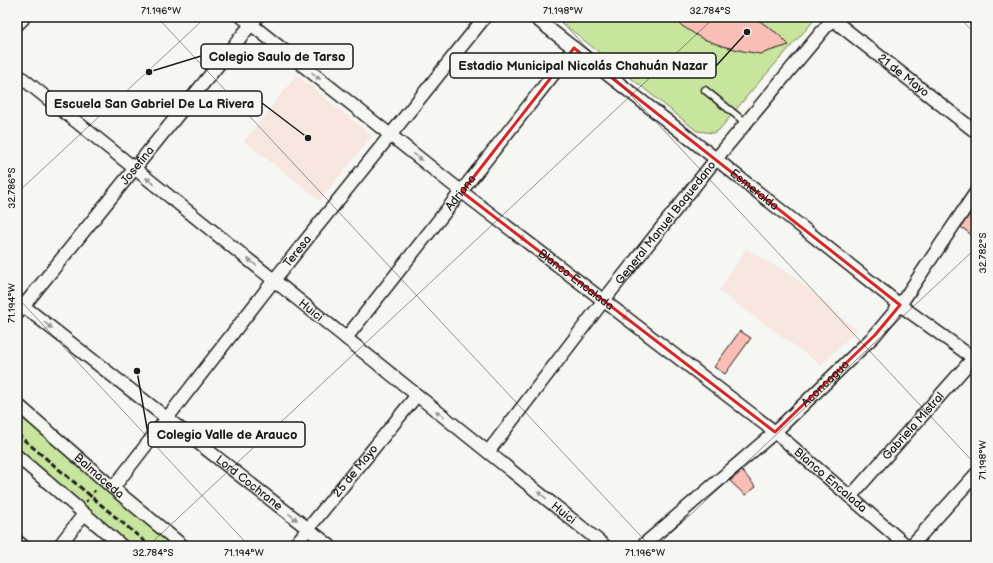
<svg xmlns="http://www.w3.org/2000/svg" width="993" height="563" font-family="'Balsamiq Sans',sans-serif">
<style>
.built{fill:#f7e5e0}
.green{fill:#c8e59d;stroke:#72805c}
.building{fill:#f9beb5;stroke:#1c1c1c}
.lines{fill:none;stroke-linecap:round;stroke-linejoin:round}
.service-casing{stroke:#1c1c1c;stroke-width:9}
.minor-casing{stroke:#1c1c1c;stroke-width:15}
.primary-casing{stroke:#1c1c1c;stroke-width:22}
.path{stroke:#1c1c1c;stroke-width:2;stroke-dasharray:3 3;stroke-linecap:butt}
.service{stroke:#f6f6f2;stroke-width:6}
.minor{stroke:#f6f6f2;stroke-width:12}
.primary{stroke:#f6f6f2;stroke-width:19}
.rail{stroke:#1c1c1c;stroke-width:3;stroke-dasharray:6 3;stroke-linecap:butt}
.oneway{fill:#949492}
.marked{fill:none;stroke:#d62828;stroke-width:3;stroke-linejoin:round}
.ticks{fill:none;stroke:#1c1c1c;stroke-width:1;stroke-opacity:0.45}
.labels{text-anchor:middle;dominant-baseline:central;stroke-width:4;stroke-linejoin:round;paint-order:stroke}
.street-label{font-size:12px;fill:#1c1c1c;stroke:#f6f6f2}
.leader{fill:none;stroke:#1c1c1c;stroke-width:1.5}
.callout-dot{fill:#1c1c1c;stroke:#f6f6f2;stroke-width:1.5}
.callout{fill:#f6f6f2;stroke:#1c1c1c;stroke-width:1.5}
.callout-label{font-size:13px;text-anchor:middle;font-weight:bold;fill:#1c1c1c}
.neatline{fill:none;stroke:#1c1c1c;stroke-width:1.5}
.ticks-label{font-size:10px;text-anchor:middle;fill:#1c1c1c}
</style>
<rect width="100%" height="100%" fill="#f6f6f2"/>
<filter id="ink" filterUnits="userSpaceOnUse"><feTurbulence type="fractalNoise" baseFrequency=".025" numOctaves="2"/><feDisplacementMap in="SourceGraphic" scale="8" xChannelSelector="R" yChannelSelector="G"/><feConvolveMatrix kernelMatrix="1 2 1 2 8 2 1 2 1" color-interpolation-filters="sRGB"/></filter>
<g filter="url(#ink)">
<g class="built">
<path d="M297,75L372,136L320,200L244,141Z"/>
<path d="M746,249L796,278L857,330L821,365L719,291Z"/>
</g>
<g class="green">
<path d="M555,17H817L753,89L719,130L714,133L697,131Z"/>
<path d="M17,412L177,546H131L17,450Z"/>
</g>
<g class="building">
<path d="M673,17H754L778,34L789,45L760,54L743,51L722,46L701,38L682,26Z"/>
<path d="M971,212L976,216V238L961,227Z"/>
<path d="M740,331L751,338L725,374L714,367Z"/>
<path d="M742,471L756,487L745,495L730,481Z"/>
</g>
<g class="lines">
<defs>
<path id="service" d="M705,90L746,123"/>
<g id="minor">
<path id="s1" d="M242,17L462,192L775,432L907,546"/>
<path id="s2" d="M534,17L716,159L900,305L976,360"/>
<path id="s3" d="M832,19L976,132"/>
<path id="s4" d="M17,74L605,546"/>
<path id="s5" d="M17,301L330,546"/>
<path id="s6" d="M17,314L257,17"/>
<path id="s7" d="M346,338L574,48"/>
<path id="s8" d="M17,404L113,488L183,546"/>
<path id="s9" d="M488,452L604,300L716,159L834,17"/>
<path d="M17,456L122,546"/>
<path id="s10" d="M113,488L274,280L485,17"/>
<path id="s11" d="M850,497L976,355"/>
<path d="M17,541L23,546"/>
<path d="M59,546L84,514"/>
<path id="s12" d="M294,546L417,395"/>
<path id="s13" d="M642,546L775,432L875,335L900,305L976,192"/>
<path d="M911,546L976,474"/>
</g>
<path id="primary" d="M17,20L20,17"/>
</defs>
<use href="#service" class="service-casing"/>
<use href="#minor" class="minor-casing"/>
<use href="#primary" class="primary-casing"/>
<path class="path" d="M86,502L97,488"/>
<use href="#service" class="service"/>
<use href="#minor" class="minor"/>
<use href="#primary" class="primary"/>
<path class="rail" d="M17,434L150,546"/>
</g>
<defs><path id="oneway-solid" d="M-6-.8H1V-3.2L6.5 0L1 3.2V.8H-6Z"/></defs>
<g class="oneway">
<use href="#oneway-solid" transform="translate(316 76) rotate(39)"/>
<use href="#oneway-solid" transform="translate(418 157) rotate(38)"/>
<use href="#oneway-solid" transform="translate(150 181) rotate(-141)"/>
<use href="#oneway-solid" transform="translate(521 237) rotate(37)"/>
<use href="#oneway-solid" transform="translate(252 262) rotate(-141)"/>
<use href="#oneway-solid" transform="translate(624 316) rotate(38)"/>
<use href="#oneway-solid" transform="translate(48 325) rotate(38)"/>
<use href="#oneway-solid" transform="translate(440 414) rotate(-141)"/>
<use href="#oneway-solid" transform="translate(542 495) rotate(-141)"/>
<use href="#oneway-solid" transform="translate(293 517) rotate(38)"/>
</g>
</g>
<path class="marked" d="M574,48L900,305L875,335L775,432L462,192Z"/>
<path class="ticks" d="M157,17L650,546M558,17L976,465M959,17L976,35M17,193L206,17M17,297L249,546M148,546L715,17M657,546L976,248"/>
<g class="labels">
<g class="street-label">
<text stroke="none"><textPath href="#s3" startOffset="91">21 de Mayo</textPath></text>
<text stroke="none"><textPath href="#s6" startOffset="191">Josefina</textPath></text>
<text stroke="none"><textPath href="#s2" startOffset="280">Esmeralda</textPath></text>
<text stroke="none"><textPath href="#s7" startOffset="185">Adriana</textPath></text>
<text stroke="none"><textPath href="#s9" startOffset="290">General Manuel Baquedano</textPath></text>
<text stroke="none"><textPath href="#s10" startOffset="300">Teresa</textPath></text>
<text stroke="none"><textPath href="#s1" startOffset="425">Blanco Encalada</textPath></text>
<text stroke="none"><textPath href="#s4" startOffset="377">Huici</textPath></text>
<text stroke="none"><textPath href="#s13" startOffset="245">Aconcagua</textPath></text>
<text stroke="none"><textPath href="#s11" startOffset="95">Gabriela Mistral</textPath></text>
<text stroke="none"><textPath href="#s12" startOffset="97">25 de Mayo</textPath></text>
<text stroke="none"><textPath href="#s8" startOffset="109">Balmaceda</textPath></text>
<text stroke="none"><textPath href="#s1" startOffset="749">Blanco Encalada</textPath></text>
<text stroke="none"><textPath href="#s5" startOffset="295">Lord Cochrane</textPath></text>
<text stroke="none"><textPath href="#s4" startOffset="701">Huici</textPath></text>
</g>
</g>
<path class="leader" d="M149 72L201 56M747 32L716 66M308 138L262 103M137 371L148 434"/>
<g class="callout-dot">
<circle cx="149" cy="72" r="4"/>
<circle cx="747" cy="32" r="4"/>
<circle cx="308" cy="138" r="4"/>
<circle cx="137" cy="371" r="4"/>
</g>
<g class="callout">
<rect x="201" y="44" width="152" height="25" rx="4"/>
<rect x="450" y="53" width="266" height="25" rx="4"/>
<rect x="46" y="91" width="216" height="25" rx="4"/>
<rect x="148" y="422" width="157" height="25" rx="4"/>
</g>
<g class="callout-label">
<text x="277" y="61">Colegio Saulo de Tarso</text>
<text x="583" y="70">Estadio Municipal Nicolás Chahuán Nazar</text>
<text x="154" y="108">Escuela San Gabriel De La Rivera</text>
<text x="227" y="439">Colegio Valle de Arauco</text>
</g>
<rect width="993" height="563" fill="none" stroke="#f6f6f2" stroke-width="44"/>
<rect x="22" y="22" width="949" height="519" class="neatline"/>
<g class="ticks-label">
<text x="161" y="14">71.196°W</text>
<text x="563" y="14">71.198°W</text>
<text x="710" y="14">32.784°S</text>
<text transform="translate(11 188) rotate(-90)" y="4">32.786°S</text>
<text transform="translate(982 253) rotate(-90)" y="4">32.782°S</text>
<text transform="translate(11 303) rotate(-90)" y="4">71.194°W</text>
<text transform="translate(982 460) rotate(-90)" y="4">71.198°W</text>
<text x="153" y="556">32.784°S</text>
<text x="244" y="556">71.194°W</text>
<text x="645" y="556">71.196°W</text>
</g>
</svg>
